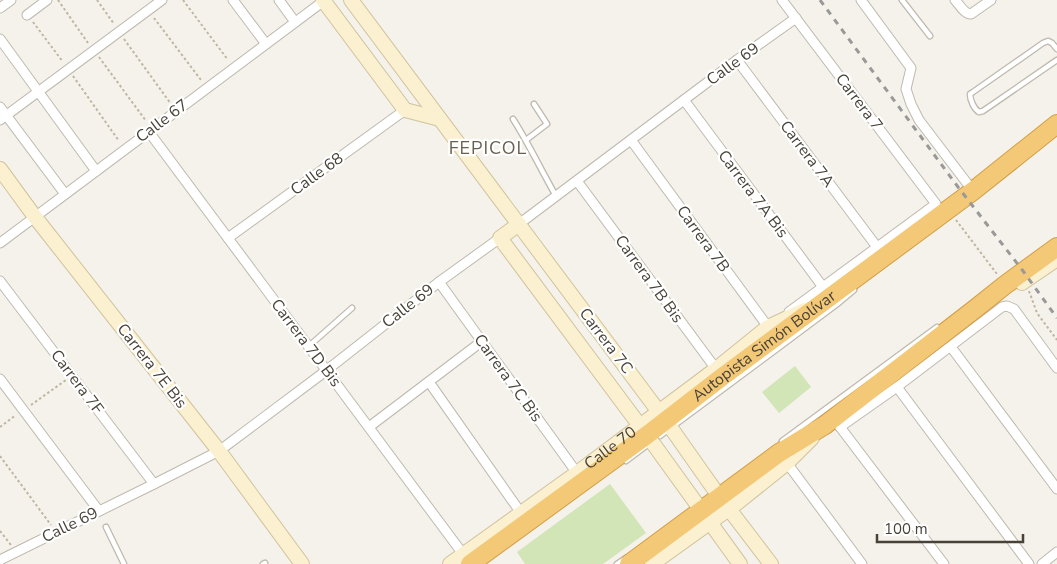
<svg xmlns="http://www.w3.org/2000/svg" width="1057" height="564" font-family="'Nunito Sans',sans-serif">
<style>
.green{fill:#d1e5b7}
.lines{fill:none;stroke-linecap:round;stroke-linejoin:round}
.lane-casing{stroke:#bfb9ae;stroke-width:7}
.street-casing{stroke:#bfb9ae;stroke-width:11}
.secondary-casing{stroke:#d0c39e;stroke-width:16}
.highway-casing{stroke:#d39e47;stroke-width:20}
.path{stroke:#c0b5a1;stroke-width:2;stroke-dasharray:2.5 2.5;stroke-linecap:butt}
.lane{stroke:#fff;stroke-width:4.5}
.street{stroke:#fff;stroke-width:9}
.secondary{stroke:#fbf0cf;stroke-width:14}
.highway{stroke:#f3c977;stroke-width:18}
.rail{stroke:#999;stroke-width:3;stroke-dasharray:6 6;stroke-linecap:butt}
.labels{text-anchor:middle;dominant-baseline:central;stroke-width:4.5;stroke-linejoin:round;paint-order:stroke}
.street-label{font-size:16px;fill:#484239;stroke:#fff}
.neighbourhood-label{font-size:18px;letter-spacing:1px;fill:#6a6051;stroke:#fff}
</style>
<rect width="100%" height="100%" fill="#f4f2eb"/>
<g class="green">
<path d="M795,366L811,387L779,413L762,392Z"/>
<path d="M610,484L646,533L603,564H525L517,552Z"/>
</g>
<g class="lines">
<defs>
<g id="lane">
<path d="M902,0L930,36"/>
<path d="M1057,49L1052,43L1048,41L1043,43L973,92L970,94C970,100 974,109 979,112L983,111L1057,60"/>
<path d="M513,119C529,144 541,170 556,196"/>
<path d="M526,140L547,124L534,104"/>
<path d="M309,346L352,308"/>
<path d="M660,436L836,305L854,290"/>
<path d="M782,441L937,327"/>
<path d="M626,461L646,446"/>
<path d="M106,527L124,564"/>
<path d="M263,564L265,563"/>
<path d="M617,564L626,558"/>
</g>
<g id="street">
<path d="M233,0L266,44"/>
<path d="M279,0L295,22"/>
<path d="M782,0L936,204L789,312"/>
<path d="M861,0L911,68L906,89L911,104L919,120L973,191"/>
<path d="M955,0C960,5 964,14 971,14L991,0"/>
<path d="M0,8L11,0"/>
<path d="M27,15L47,0"/>
<path d="M0,39L96,171"/>
<path d="M737,60L877,247"/>
<path d="M684,100L823,287"/>
<path d="M0,107L65,194"/>
<path d="M0,120L162,0"/>
<path d="M149,132L463,554"/>
<path d="M631,140L771,331"/>
<path d="M577,181L719,373"/>
<path d="M519,224L737,60L796,18"/>
<path d="M228,238L405,110"/>
<path d="M0,243L325,0"/>
<path d="M0,281L154,484"/>
<path d="M439,282L577,473"/>
<path d="M951,347L1057,489"/>
<path d="M0,379L99,511"/>
<path d="M429,382L521,513"/>
<path d="M897,387L1029,564"/>
<path d="M837,423L944,564"/>
<path d="M369,427L481,342"/>
<path d="M840,427L897,387L1002,307L1007,306L1014,309L1057,368"/>
<path d="M787,463L862,564"/>
<path d="M0,560L154,484L219,451L327,370L439,282L500,238"/>
<path d="M1042,564L1057,552"/>
</g>
<g id="secondary">
<path d="M323,0L405,110L440,119"/>
<path d="M351,0L671,428L716,492L771,564"/>
<path d="M0,169L35,217L219,451L302,564"/>
<path d="M519,224L500,238L652,442L740,564"/>
<path d="M1022,283L1057,259"/>
<path id="s1" d="M450,564L577,473L716,369L768,327L804,310"/>
<path d="M652,564L737,503L787,463L812,438"/>
</g>
<g id="highway">
<path id="s2" d="M470,564L647,435L722,377L973,191L1057,124"/>
<path d="M629,564L779,453L825,425L975,309L1005,285L1057,247"/>
</g>
</defs>
<use href="#lane" class="lane-casing"/>
<use href="#street" class="street-casing"/>
<use href="#secondary" class="secondary-casing"/>
<use href="#highway" class="highway-casing"/>
<g class="path">
<path d="M58,0L88,43"/>
<path d="M97,0L114,24"/>
<path d="M183,0L228,60"/>
<path d="M154,18L201,80"/>
<path d="M33,22L63,62"/>
<path d="M124,39L171,104"/>
<path d="M99,57L146,121"/>
<path d="M73,76L119,141"/>
<path d="M956,220L997,274"/>
<path d="M1029,291L1037,313L1057,340"/>
<path d="M31,405L66,380"/>
<path d="M0,427L16,415"/>
<path d="M0,456L51,525"/>
<path d="M0,531L11,545"/>
</g>
<use href="#lane" class="lane"/>
<use href="#street" class="street"/>
<use href="#secondary" class="secondary"/>
<use href="#highway" class="highway"/>
<path class="rail" d="M820,0L958,187L1023,271L1057,318"/>
</g>
<g class="labels">
<g class="street-label">
<text transform="translate(733 64) rotate(-36)">Calle 69</text>
<text transform="translate(859 102) rotate(53)">Carrera 7</text>
<text transform="translate(162 121) rotate(-37)">Calle 67</text>
<text transform="translate(807 154) rotate(53)">Carrera 7A</text>
<text transform="translate(317 174) rotate(-36)">Calle 68</text>
<text transform="translate(753 194) rotate(53)">Carrera 7A Bis</text>
<text transform="translate(703 239) rotate(54)">Carrera 7B</text>
<text transform="translate(649 279) rotate(54)">Carrera 7B Bis</text>
<text transform="translate(408 306) rotate(-38)">Calle 69</text>
<text transform="translate(606 341) rotate(53)">Carrera 7C</text>
<text transform="translate(306 343) rotate(53)">Carrera 7D Bis</text>
<text stroke="none"><textPath href="#s2" startOffset="366">Autopista Simón Bolívar</textPath></text>
<text transform="translate(152 366) rotate(52)">Carrera 7E Bis</text>
<text transform="translate(508 378) rotate(54)">Carrera 7C Bis</text>
<text transform="translate(77 382) rotate(53)">Carrera 7F</text>
<text stroke="none"><textPath href="#s1" startOffset="198">Calle 70</textPath></text>
<text transform="translate(70 525) rotate(-26)">Calle 69</text>
</g>
<g class="neighbourhood-label">
<text x="488" y="148">FEPICOL</text>
</g>
</g>
<path d="M877 534v8h146v-8" fill="none" stroke="#484239" stroke-width="2.5"/>
<text x="884" y="534" font-size="15" fill="#484239" stroke="#ffffff" stroke-width="4" paint-order="stroke">100 m</text>
</svg>
